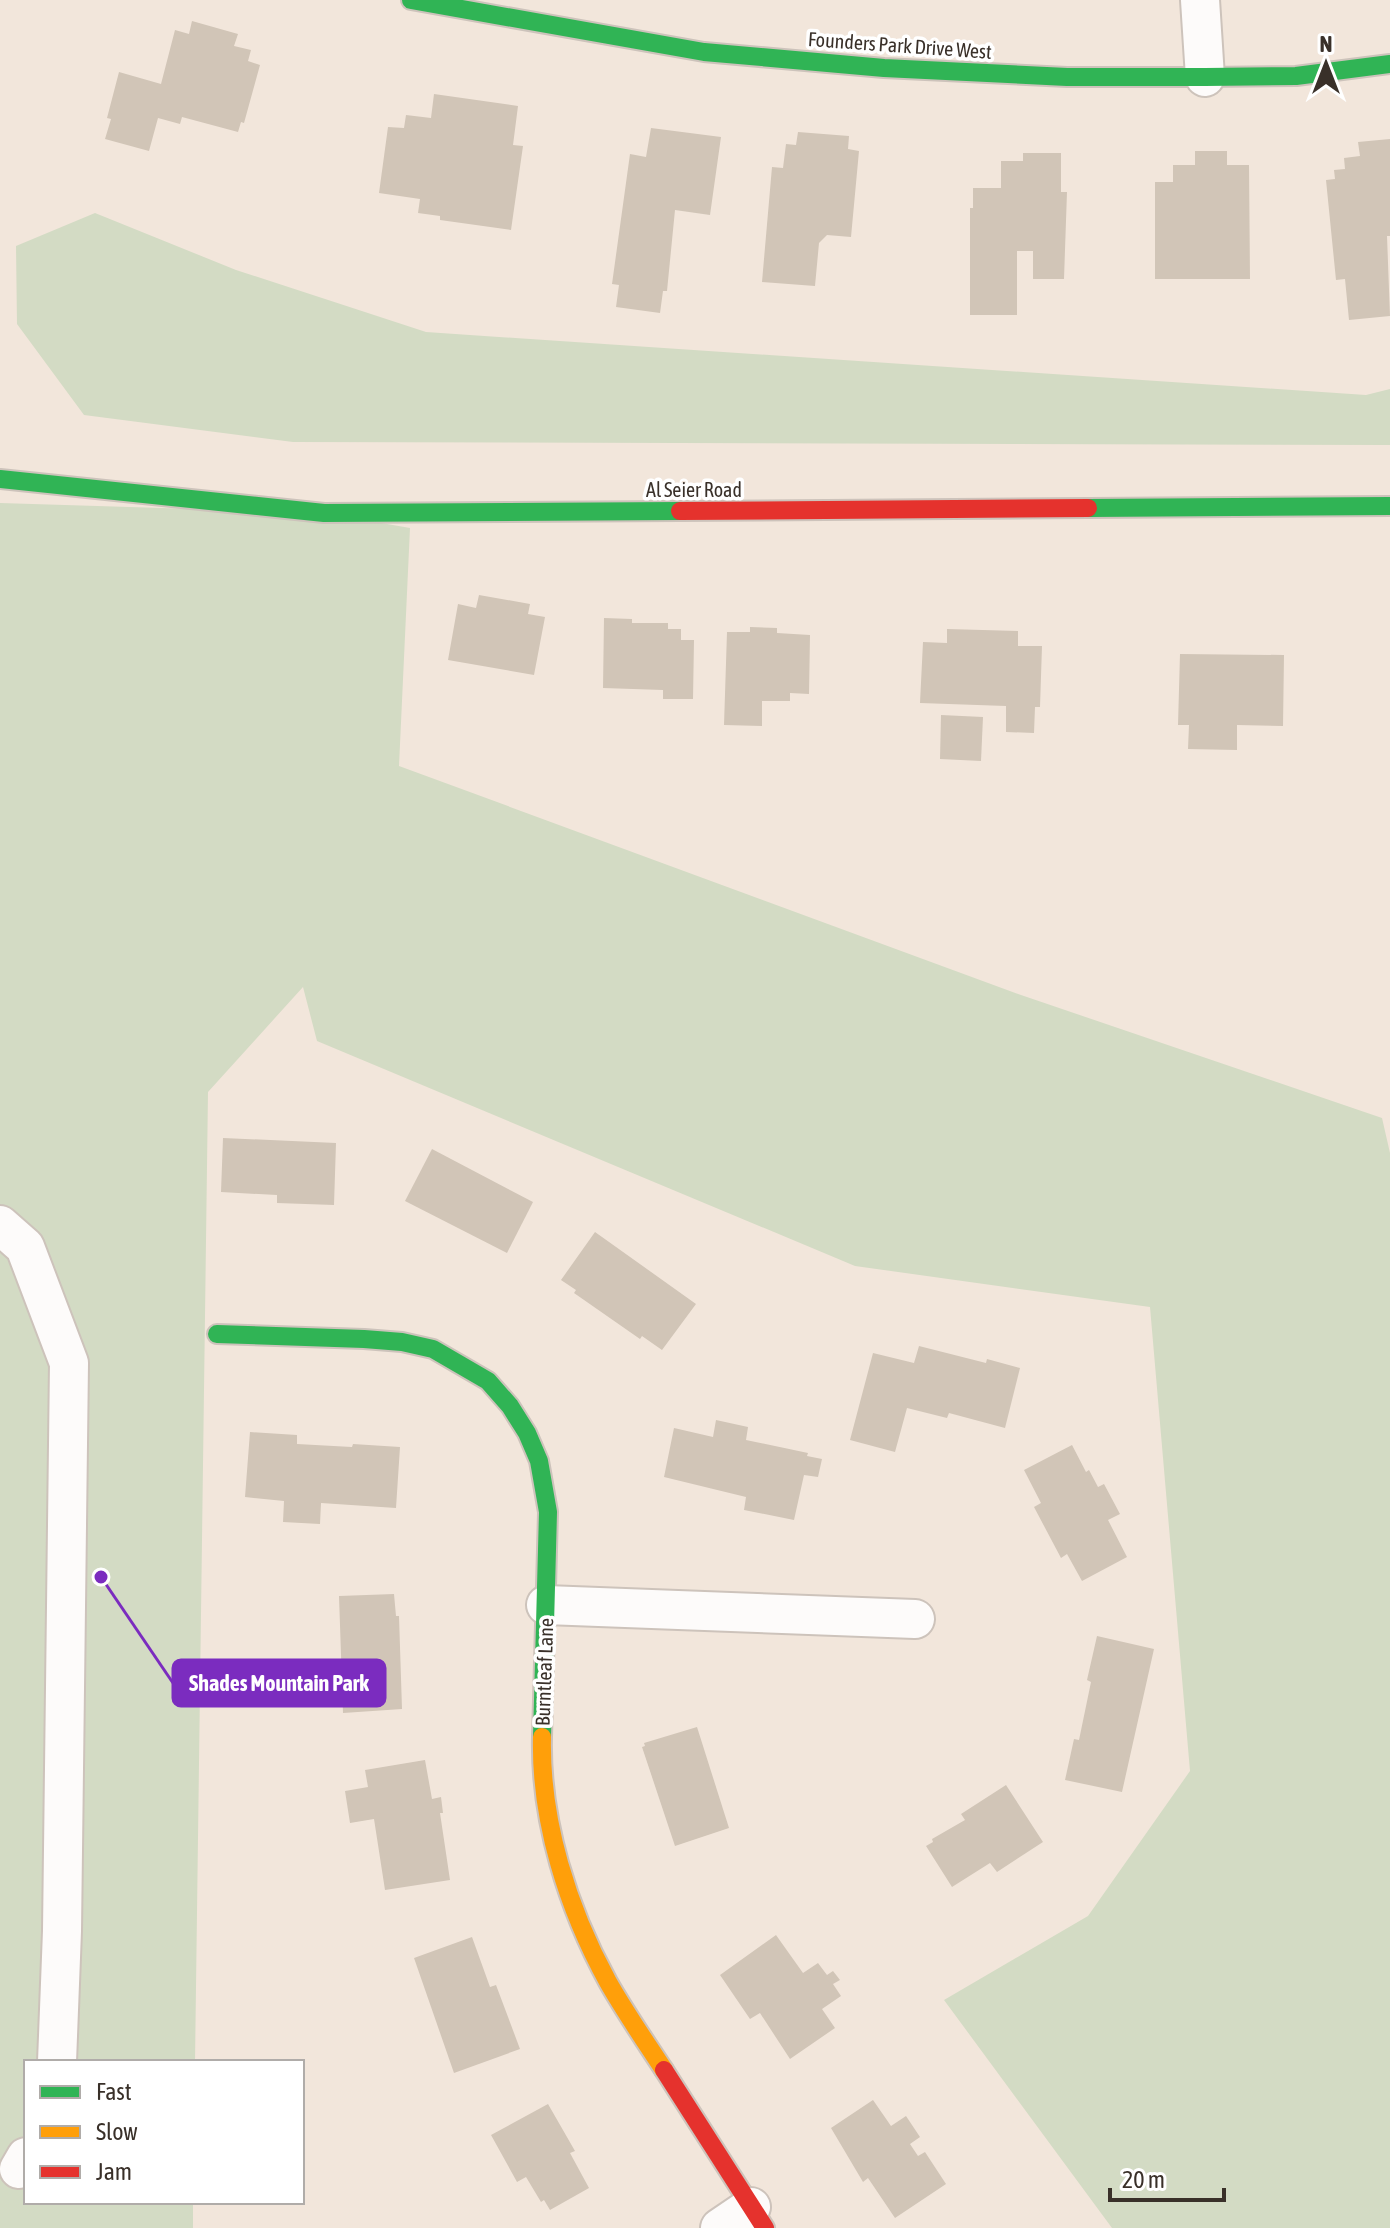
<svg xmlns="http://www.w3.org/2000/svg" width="1390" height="2228" font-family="'Asap Condensed',sans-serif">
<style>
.green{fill:#d3dbc4}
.building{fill:#d1c5b7}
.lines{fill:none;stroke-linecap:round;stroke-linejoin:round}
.street-casing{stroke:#cdc3bb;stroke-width:42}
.fast-casing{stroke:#cdc3bb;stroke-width:22}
.slow-casing{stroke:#cdc3bb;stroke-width:22}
.jam-casing{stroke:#cdc3bb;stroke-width:22}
.street{stroke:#fdfbfa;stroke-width:38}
.fast{stroke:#30b455;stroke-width:18}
.slow{stroke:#ff9f0a;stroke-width:18}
.jam{stroke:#e5322d;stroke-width:18}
.labels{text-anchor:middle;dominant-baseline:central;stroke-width:7;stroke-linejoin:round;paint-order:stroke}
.street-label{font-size:20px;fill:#393029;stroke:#fff}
.leader{fill:none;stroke:#7b2cbf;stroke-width:3}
.callout-dot{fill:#7b2cbf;stroke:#fff;stroke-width:3}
.callout{fill:#7b2cbf;stroke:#7b2cbf;stroke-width:3}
.callout-label{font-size:22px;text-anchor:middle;font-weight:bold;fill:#fff}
</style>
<rect width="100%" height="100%" fill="#f2e6db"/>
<g class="green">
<path d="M95,213L236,270L426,332L1366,395L1390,389V445L293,442L84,415L17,324L16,246Z"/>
<path d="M0,503L324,513L410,528L399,766L1021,995L1382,1118L1390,1153V2228H1112L944,2000L1088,1916L1190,1771L1150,1307L855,1266L317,1041L303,987L208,1092L195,2062H26V2202H193V2228H0Z"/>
</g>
<g class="building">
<path d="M192,21L238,34L234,46L251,50L248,61L260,65L244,123L241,122L238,132L182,117L180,124L158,118L149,151L105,139L111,119L107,118L119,72L161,84L175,30L189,34Z"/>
<path d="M434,94L518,106L513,145L523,146L511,230L440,220V216L418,213L420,199L379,193L388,127L404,128L406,115L431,118Z"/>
<path d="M651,128L721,137L710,215L675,210L667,291H663L660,313L616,307L619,285L612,284L630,154L646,157Z"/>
<path d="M798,132L849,136L848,149L859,151L851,237L827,235L819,243L815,286L762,282L772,167L783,168L786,144L796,145Z"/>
<path d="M1390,139V236H1387L1390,316L1349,320L1345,279L1336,280L1326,180L1335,179L1334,170L1345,169L1344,158L1360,156L1358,142Z"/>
<path d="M1195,151H1227V165H1249L1250,279H1155V182H1173V165H1195Z"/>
<path d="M1023,153H1061V192H1067L1064,279H1033V251H1017V315H970V208H973V188H1001V161H1023Z"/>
<path d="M479,595L530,604L528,614L545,617L534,675L448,660L458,604L476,608Z"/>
<path d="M604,618L632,619V623H668V629H681V640H694L693,699H663V690L603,688Z"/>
<path d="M750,627L777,628V633L810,635L809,694L790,693V701H762V726L724,725L727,632H750Z"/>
<path d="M947,629L1018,631V646H1042L1040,707H1035L1034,733L1006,732V706L920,703L923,642L947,643Z"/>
<path d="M1180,654L1284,655L1283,726L1237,725V750L1188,749L1189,725H1178Z"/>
<path d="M941,715L983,717L981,761L940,759Z"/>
<path d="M223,1138L336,1143L334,1205L277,1203V1195L221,1192Z"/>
<path d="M432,1149L533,1202L507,1253L405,1201Z"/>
<path d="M595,1232L696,1304L662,1350L642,1336L640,1339L574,1293L576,1290L561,1280Z"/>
<path d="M919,1346L986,1363L987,1359L1020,1368L1005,1428L949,1413L947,1418L907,1408L895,1452L850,1440L873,1353L914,1363Z"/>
<path d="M716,1420L748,1427L746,1440L808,1453L807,1456L822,1459L818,1477L804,1475L794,1520L744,1510L746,1497L664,1477L674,1428L713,1437Z"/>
<path d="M250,1432L297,1435V1444L352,1447L353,1444L400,1447L396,1508L321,1503L320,1524L283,1522L284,1501L245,1497Z"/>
<path d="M1072,1445L1086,1472L1089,1470L1098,1487L1104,1484L1120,1514L1108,1520L1127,1557L1082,1581L1067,1554L1061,1558L1034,1507L1041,1503L1024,1470Z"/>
<path d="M394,1594L396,1616H399L402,1709L343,1713L339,1596Z"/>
<path d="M1097,1636L1154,1649L1122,1792L1065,1780L1074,1739L1079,1740L1091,1682L1087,1680Z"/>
<path d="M697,1727L729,1828L675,1846L642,1747L645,1746L644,1743Z"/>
<path d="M425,1760L432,1799L441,1797L443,1813H440L450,1880L385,1890L374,1819L350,1823L345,1791L368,1787L365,1770Z"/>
<path d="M1006,1785L1043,1842L997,1872L990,1863L952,1887L926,1846L933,1842L932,1839L965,1820L961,1814Z"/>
<path d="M776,1935L803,1973L818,1963L827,1975L833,1971L840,1980L833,1984L841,1996L822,2009L835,2028L790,2059L760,2013L750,2019L720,1975Z"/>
<path d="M472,1937L490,1987L496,1985L520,2049L454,2073L414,1958Z"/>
<path d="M873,2100L891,2126L906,2116L920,2137L910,2144L918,2156L925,2152L946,2184L895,2218L868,2178L863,2182L831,2128Z"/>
<path d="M548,2104L575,2151L570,2153L589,2188L550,2210L544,2200L541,2202L526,2177L517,2182L491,2135Z"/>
</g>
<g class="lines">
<defs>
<g id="street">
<path d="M1200,0L1205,77"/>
<path d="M0,1225L25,1247L69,1363L62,1931L57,2062"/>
<path d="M546,1605L915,1619"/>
<path d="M19,2169L26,2157"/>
<path d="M720,2228L751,2207"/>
</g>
<g id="fast">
<path d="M411,0L704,52L884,68L1067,77H1205L1296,76L1390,64"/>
<path d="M0,479L324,513L680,511"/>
<path d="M1088,508L1390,506"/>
<path d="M217,1334L364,1339L402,1342L433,1349L488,1381L510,1406L527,1433L539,1461L548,1512L542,1737"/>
</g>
<path id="slow" d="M542,1737C540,1821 568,1909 608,1982C625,2012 645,2041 664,2070"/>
<g id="jam">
<path d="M680,511L1088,508"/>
<path d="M664,2070L765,2228"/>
</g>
</defs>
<use href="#street" class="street-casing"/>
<use href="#fast" class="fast-casing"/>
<use href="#slow" class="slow-casing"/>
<use href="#jam" class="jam-casing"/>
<use href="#street" class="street"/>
<use href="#fast" class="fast"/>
<use href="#slow" class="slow"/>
<use href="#jam" class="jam"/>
</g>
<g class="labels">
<g class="street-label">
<text transform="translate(900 45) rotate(4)">Founders Park Drive West</text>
<text x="694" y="489">Al Seier Road</text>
<text transform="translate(544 1672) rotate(-88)">Burntleaf Lane</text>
</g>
</g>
<path class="leader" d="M101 1577L173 1683"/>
<circle class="callout-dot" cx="101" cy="1577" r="8"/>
<rect class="callout" x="173" y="1660" width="212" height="46" rx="8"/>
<g class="callout-label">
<text x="279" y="1691">Shades Mountain Park</text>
</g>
<rect x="24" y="2060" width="280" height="144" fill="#ffffff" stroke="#b0aca9" stroke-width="2"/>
<rect x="40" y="2086" width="40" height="12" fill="#30b455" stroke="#b0aca9" stroke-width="2"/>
<text x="96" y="2100" font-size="24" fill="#393029">Fast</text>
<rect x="40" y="2126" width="40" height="12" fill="#ff9f0a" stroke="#b0aca9" stroke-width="2"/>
<text x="96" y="2140" font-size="24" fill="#393029">Slow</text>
<rect x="40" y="2166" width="40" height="12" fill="#e5322d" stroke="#b0aca9" stroke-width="2"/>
<text x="96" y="2180" font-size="24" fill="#393029">Jam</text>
<g transform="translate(1326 64)" stroke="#ffffff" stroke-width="6" paint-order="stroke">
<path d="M0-6L14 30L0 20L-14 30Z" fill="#393029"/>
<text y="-12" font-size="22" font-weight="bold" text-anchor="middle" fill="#393029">N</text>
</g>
<path d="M1110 2188v12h114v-12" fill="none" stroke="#393029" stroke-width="4"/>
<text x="1122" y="2188" font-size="24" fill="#393029" stroke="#ffffff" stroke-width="6" paint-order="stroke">20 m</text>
</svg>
